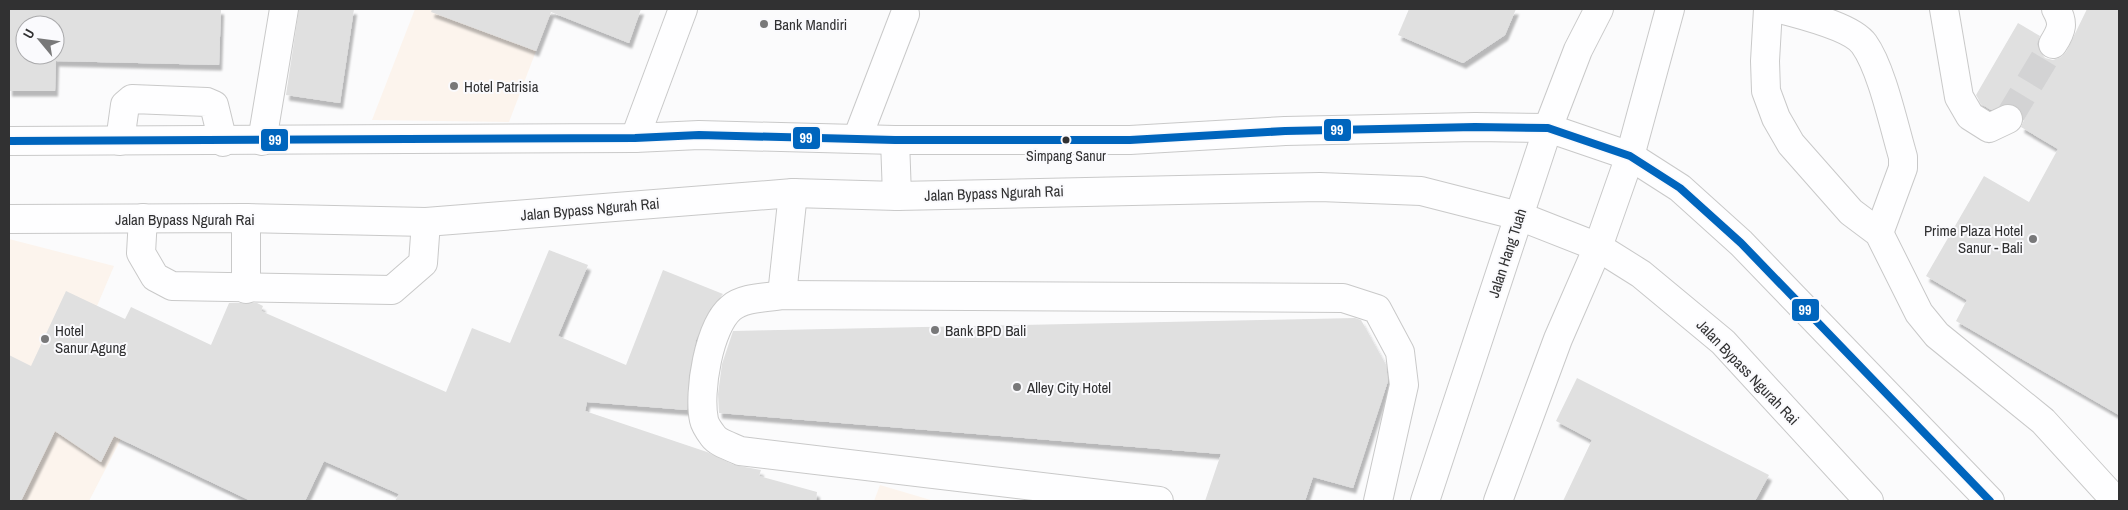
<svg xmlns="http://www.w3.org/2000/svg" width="2128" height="510" font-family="'Archivo Narrow',sans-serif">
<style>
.commercial{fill:#fcf4ed}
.building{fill:#e0e0e0;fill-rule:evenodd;filter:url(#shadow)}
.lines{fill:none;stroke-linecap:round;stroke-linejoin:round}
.minor-tunnel{stroke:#d3d3d4;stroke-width:28;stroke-dasharray:28 14;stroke-linecap:butt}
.minor-casing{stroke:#c9c9c9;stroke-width:30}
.major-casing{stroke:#c9c9c9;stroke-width:30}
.highway-casing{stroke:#c9c9c9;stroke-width:30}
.minor{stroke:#fefeff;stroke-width:28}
.major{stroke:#fefeff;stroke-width:28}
.highway{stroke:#fefeff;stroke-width:28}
.bus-1-casing{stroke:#fafafd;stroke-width:11}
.bus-1{stroke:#0065bd;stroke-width:8}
.poi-dot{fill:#787879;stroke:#fafafd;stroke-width:2}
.bus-dot{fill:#313132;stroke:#fafafd;stroke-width:2}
.labels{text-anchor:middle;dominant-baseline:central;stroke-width:4;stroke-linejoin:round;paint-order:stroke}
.bus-label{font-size:14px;fill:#313132;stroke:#fafafd}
.poi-label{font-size:15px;fill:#313132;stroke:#fafafd;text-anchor:start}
.street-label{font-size:15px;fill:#313132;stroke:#fafafd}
.line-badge{stroke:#fafafd;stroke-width:2}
.badge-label{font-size:14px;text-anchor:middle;font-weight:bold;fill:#fff}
</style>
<defs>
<filter id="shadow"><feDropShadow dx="3" dy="5.5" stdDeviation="1" flood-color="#0004"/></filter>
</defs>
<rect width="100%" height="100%" fill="#fbfbfc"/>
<g class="commercial">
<path d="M415,9H552L509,122L372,120Z"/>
<path d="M9,239L114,266L97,306L135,412L89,501H9Z"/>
<path d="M880,485L934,501H874Z"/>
</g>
<g class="building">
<path d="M9,9H221L219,65L56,61L55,91H9ZM25,25H55V55H25Z"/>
<path d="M299,9H354L340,103L286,95Z"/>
<path d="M432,9H641L629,43L551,12L536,51L431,12Z"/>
<path d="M1409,9H1516L1505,35L1463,63L1398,35Z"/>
<path d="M2087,9H2119V415L1956,321L1967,300L1926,276L1984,176L2029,202L2058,149L2021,127L2024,120L2022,113L2016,106L2009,103L1991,110L1981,104L1976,95L2018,23L2040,36L2037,44L2040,52L2045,58L2053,60L2061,57L2066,52Z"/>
<path d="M549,250L588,265L558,336L626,365L663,270L723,294L710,309L696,340L689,375L687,410L587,402L585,411L707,452L734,465L761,470L759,476L817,492L816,501H395L399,494L324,461L305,501H251L114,436L101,462L55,431L21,501H9V355L31,366L66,291L125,319L131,307L211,345L229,303H257L263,306L261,311L446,392L472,328L510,343Z"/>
<path d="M1355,318L1361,320L1386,365L1388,381L1353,488L1313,477L1305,501H1205L1221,454L719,413L718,394L722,364L733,331Z"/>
<path d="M1577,378L1769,475L1755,501H1563L1592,440L1556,421Z"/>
</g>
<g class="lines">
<path class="minor-tunnel" d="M2008,119L2053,44"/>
<defs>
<g id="minor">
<path d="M1768,9L1765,61L1766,91L1776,118L1791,144L1851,212L1879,233L1919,313L1937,335L2043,421L2116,501"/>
<path d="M1780,9C1801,15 1851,26 1864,44C1882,69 1894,127 1903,157V168L1879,233"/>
<path d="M1944,9L1959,97L1970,116L1989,128L2008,119"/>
<path d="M2053,44C2062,30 2064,23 2056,9"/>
<path d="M1548,128L1578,50L1599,9"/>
<path d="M635,138L683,9"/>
<path d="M857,139L905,14"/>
<path d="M120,141L125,105L132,99L207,102L214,105L223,142"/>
<path d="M262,141L284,9"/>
<path d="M1630,156L1670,9"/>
<path d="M143,218L141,253L155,277L172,286L392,290L423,263L426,222"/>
<path d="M246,218V289"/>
<path d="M782,295L793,193"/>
<path d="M1159,501L740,451C732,447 718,443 713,436C710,432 705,425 704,420C698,392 709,326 731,308C744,297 766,298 782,295L1343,298L1377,309L1400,352L1404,385L1378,501"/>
</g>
<g id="major">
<path d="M1425,501L1548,128"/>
<path d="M1498,501L1558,339L1598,247L1630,156"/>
</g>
<g id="highway">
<path d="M895,140L897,196"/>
<path d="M9,141L635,138L699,135L895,140H1130L1285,131L1475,127L1548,128L1630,156L1680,188L1741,243L1990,501"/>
<path d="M9,219L246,218L426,222L793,193L897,196L1320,187L1421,191L1519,216L1598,247L1641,274L1723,342L1869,501"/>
</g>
</defs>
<use href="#minor" class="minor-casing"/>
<use href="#major" class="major-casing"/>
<use href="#highway" class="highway-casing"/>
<use href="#minor" class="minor"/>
<use href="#major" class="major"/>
<use href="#highway" class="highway"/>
<defs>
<path id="bus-1" d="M9,141L635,138L699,135L895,140H1130L1285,131L1475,127L1548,128L1630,156L1680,188L1741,243L1990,501"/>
</defs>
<use href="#bus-1" class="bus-1-casing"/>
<use href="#bus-1" class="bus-1"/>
</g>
<g class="poi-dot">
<circle cx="764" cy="24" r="5"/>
<circle cx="454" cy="86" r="5"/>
<circle cx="2033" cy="239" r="5"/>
<circle cx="935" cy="330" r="5"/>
<circle cx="45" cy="339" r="5"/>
<circle cx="1017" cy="387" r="5"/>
</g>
<circle class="bus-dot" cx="1066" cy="140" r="4.5"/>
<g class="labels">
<g class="bus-label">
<text x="1066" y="156">Simpang Sanur</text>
</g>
<g class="poi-label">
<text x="774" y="24">Bank Mandiri</text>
<text x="464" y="86">Hotel Patrisia</text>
<text x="2023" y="230" text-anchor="end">Prime Plaza Hotel<tspan x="2023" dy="17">Sanur - Bali</tspan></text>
<text x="55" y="330">Hotel<tspan x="55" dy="17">Sanur Agung</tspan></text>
<text x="945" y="330">Bank BPD Bali</text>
<text x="1027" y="387">Alley City Hotel</text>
</g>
<g class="street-label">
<text transform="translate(994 193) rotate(-2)">Jalan Bypass Ngurah Rai</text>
<text transform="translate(590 209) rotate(-5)">Jalan Bypass Ngurah Rai</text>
<text x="185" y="219">Jalan Bypass Ngurah Rai</text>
<text transform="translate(1507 253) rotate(-72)">Jalan Hang Tuah</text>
<text transform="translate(1748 372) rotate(46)">Jalan Bypass Ngurah Rai</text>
</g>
</g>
<g class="line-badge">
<rect x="1323" y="118" width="29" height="24" rx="5" fill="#0065bd"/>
<rect x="792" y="126" width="29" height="24" rx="5" fill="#0065bd"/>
<rect x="260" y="128" width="29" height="24" rx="5" fill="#0065bd"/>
<rect x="1791" y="298" width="29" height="24" rx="5" fill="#0065bd"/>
</g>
<g class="badge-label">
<text x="1337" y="135">99</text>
<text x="806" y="143">99</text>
<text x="275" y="145">99</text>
<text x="1805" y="315">99</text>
</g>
<rect width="2128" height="510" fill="none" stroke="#313132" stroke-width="20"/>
<g transform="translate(40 40) rotate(299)"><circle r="24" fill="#fafafd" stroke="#aaaaac"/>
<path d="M0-4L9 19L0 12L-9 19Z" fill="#787879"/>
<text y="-8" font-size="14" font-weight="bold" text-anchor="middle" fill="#313132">U</text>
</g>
</svg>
